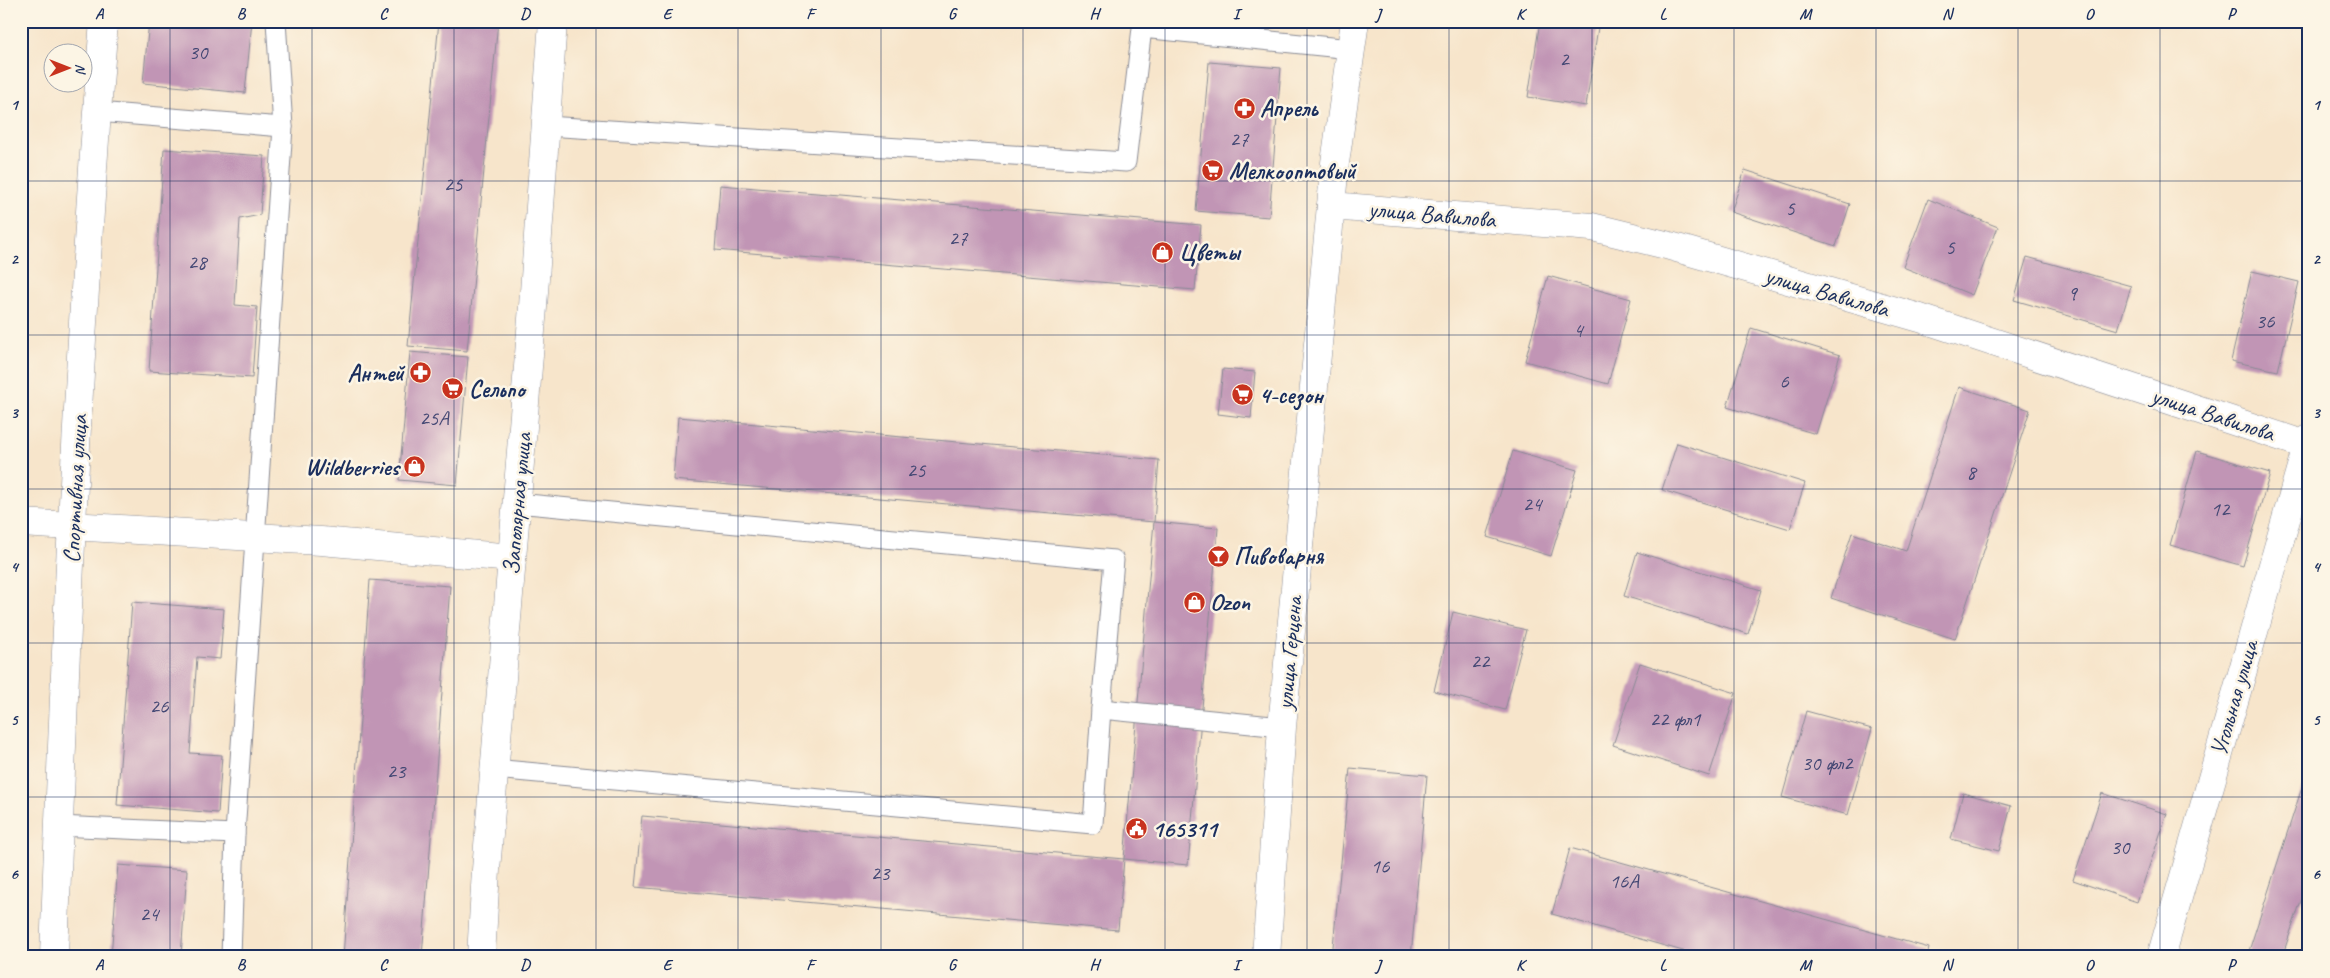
<svg xmlns="http://www.w3.org/2000/svg" width="2330" height="978" font-family="Caveat,sans-serif">
<style>
.building{fill:#c195b5}
.lines{fill:none;stroke-linecap:round;stroke-linejoin:round}
.service-casing{stroke:#898a94;stroke-width:21}
.minor-casing{stroke:#898a94;stroke-width:29}
.service{stroke:#fff;stroke-width:19}
.minor{stroke:#fff;stroke-width:28}
.grid{fill:none;stroke:#1b2f5e;stroke-width:1;stroke-opacity:0.55}
.labels{text-anchor:middle;dominant-baseline:central;stroke-width:5;stroke-linejoin:round;paint-order:stroke}
.number-label{font-size:21px;fill:#444874}
.poi-label{font-size:24px;font-weight:bold;fill:#1b2f5e;stroke:#fcf5e5;text-anchor:start}
.street-label{font-size:24px;fill:#1b2f5e;stroke:#fcf5e5}
.neatline{fill:none;stroke:#1b2f5e;stroke-width:2}
.grid-label{font-size:16px;text-anchor:middle;font-weight:bold;fill:#1b2f5e}
</style>
<rect width="100%" height="100%" fill="#fcf5e5"/>
<filter id="ink" filterUnits="userSpaceOnUse"><feTurbulence type="fractalNoise" baseFrequency=".02" numOctaves="2"/><feDisplacementMap in="SourceGraphic" scale="10" xChannelSelector="R" yChannelSelector="G"/><feConvolveMatrix kernelMatrix="1 2 1 2 8 2 1 2 1" color-interpolation-filters="sRGB"/></filter>
<filter id="wash" filterUnits="userSpaceOnUse"><feTurbulence type="fractalNoise" baseFrequency=".0096" numOctaves="4" result="noise"/><feDisplacementMap in="SourceGraphic" scale="20" xChannelSelector="R" yChannelSelector="G"/><feGaussianBlur stdDeviation="1.12" result="paint"/><feColorMatrix in="noise" values="0 0 0 0 0 0 0 0 0 0 0 0 0 0 0 0 0 1.4 0 .05"/><feComposite in="paint" operator="in"/></filter>
<g filter="url(#wash)">
<rect width="100%" height="100%" fill="#f7e5cb"/>
<g id="blocks">
<g class="building">
<path d="M149,21H252L245,93L143,83Z"/>
<path d="M439,21H498L467,351L408,346Z"/>
<path d="M1540,21H1599L1586,106L1528,97Z"/>
<path d="M1209,62L1281,68L1269,217L1196,211Z"/>
<path d="M164,149L264,156L260,215L240,219L235,305L257,307L252,378L149,371Z"/>
<path d="M1745,170L1850,204L1836,246L1731,212Z"/>
<path d="M720,185L1201,225L1195,290L715,250Z"/>
<path d="M1928,199L1998,227L1972,295L1903,267Z"/>
<path d="M2027,257L2131,286L2118,330L2014,300Z"/>
<path d="M2252,271L2299,282L2278,371L2231,361Z"/>
<path d="M1548,276L1631,299L1608,384L1525,361Z"/>
<path d="M1751,328L1840,355L1816,434L1727,407Z"/>
<path d="M410,352L468,357L457,485L399,480Z"/>
<path d="M1223,369L1255,372L1251,418L1218,414Z"/>
<path d="M1959,387L2030,410L1955,639L1831,598L1852,533L1906,551Z"/>
<path d="M678,417L1159,460L1154,522L673,480Z"/>
<path d="M1677,443L1805,483L1790,529L1662,490Z"/>
<path d="M1513,451L1577,470L1551,556L1487,537Z"/>
<path d="M2197,451L2270,473L2243,566L2170,545Z"/>
<path d="M1154,522L1218,528L1188,865L1124,859Z"/>
<path d="M1637,552L1761,590L1748,634L1624,596Z"/>
<path d="M370,580L450,586L422,957H343Z"/>
<path d="M132,602L224,609L220,659L197,657L190,753L222,755L218,813L117,805Z"/>
<path d="M1453,612L1526,630L1505,710L1434,691Z"/>
<path d="M1640,663L1736,693L1709,776L1613,745Z"/>
<path d="M1806,711L1872,729L1848,815L1782,797Z"/>
<path d="M1350,768L1427,775L1411,957H1332Z"/>
<path d="M2308,769L2309,877L2282,957H2247Z"/>
<path d="M1963,793L2011,806L1999,851L1951,839Z"/>
<path d="M2102,793L2167,814L2137,902L2073,880Z"/>
<path d="M642,816L1124,859L1118,930L635,887Z"/>
<path d="M1570,848L1929,948L1927,957H1704L1552,914Z"/>
<path d="M118,865L187,870L181,957H111Z"/>
</g>
</g>
</g>
<g filter="url(#ink)">
<use href="#blocks" fill-opacity="0" stroke="#898a94" stroke-width="1"/>
<g class="lines">
<defs>
<g id="service">
<path d="M97,112L283,127L276,21"/>
<path d="M546,126L1126,162L1142,28L1351,49"/>
<path d="M517,503L1114,560L1101,709"/>
<path d="M494,769L1093,824L1101,709L1282,727"/>
<path d="M58,826L235,834L283,127"/>
<path d="M231,957L235,834"/>
</g>
<g id="minor">
<path d="M1331,206L1592,227L1670,246L1920,318L2309,446"/>
<path d="M21,523L321,541L512,558"/>
<path d="M54,957C65,645 79,332 104,21"/>
<path d="M481,957L486,870L533,307L553,21"/>
<path d="M1266,957L1282,727L1335,163L1355,21"/>
<path d="M2161,957L2309,439"/>
</g>
</defs>
<use href="#service" class="service-casing"/>
<use href="#minor" class="minor-casing"/>
<use href="#service" class="service"/>
<use href="#minor" class="minor"/>
</g>
</g>
<path class="grid" d="M170,21V957M312,21V957M454,21V957M596,21V957M738,21V957M881,21V957M1023,21V957M1165,21V957M1307,21V957M1449,21V957M1592,21V957M1734,21V957M1876,21V957M2018,21V957M2160,21V957M21,181H2309M21,335H2309M21,489H2309M21,643H2309M21,797H2309"/>
<defs>
<symbol id="pharmacy-disc" viewBox="-11 -11 22 22"><circle r="9.5" fill="#c8321e" stroke="#fcf5e5"/><path d="M-2-6h4v4h4v4h-4v4h-4v-4h-4v-4h4Z" fill="#fff"/></symbol>
<symbol id="supermarket-disc" viewBox="-11 -11 22 22"><circle r="9.5" fill="#c8321e" stroke="#fcf5e5"/><path d="M-6-5.5h2.5l.6 2H6L4.5 2H-2.5L-4.4-4H-6ZM-1.5 3.2a1.3 1.3 0 1 0 .1 0ZM3 3.2a1.3 1.3 0 1 0 .1 0Z" fill="#fff"/></symbol>
<symbol id="shop-disc" viewBox="-11 -11 22 22"><circle r="9.5" fill="#c8321e" stroke="#fcf5e5"/><path d="M-5-2.5h2.3a2.7 3.5 0 0 1 5.4 0H5L5.5 6h-11ZM-1.5-2.5h3a1.5 2.3 0 0 0-3 0Z" fill="#fff"/></symbol>
<symbol id="bar-disc" viewBox="-11 -11 22 22"><circle r="9.5" fill="#c8321e" stroke="#fcf5e5"/><path d="M-6-5H6L.8 .8V4.5H3.5V6h-7V4.5H-.8V.8Z" fill="#fff"/></symbol>
<symbol id="civic-disc" viewBox="-11 -11 22 22"><circle r="9.5" fill="#c8321e" stroke="#fcf5e5"/><path d="M-.6-6.5H3V-4.5H.6V-3L4-1V1h2V6H-6V1h2V-1L-.6-3ZM-1.2 2.5V6h2.4V2.5Z" fill="#fff"/></symbol>
</defs>
<g fill-rule="evenodd">
<use href="#pharmacy-disc" x="1232" y="96" width="25" height="25"/>
<use href="#supermarket-disc" x="1200" y="158" width="25" height="25"/>
<use href="#shop-disc" x="1150" y="240" width="25" height="25"/>
<use href="#pharmacy-disc" x="408" y="360" width="25" height="25"/>
<use href="#supermarket-disc" x="440" y="376" width="25" height="25"/>
<use href="#supermarket-disc" x="1230" y="382" width="25" height="25"/>
<use href="#shop-disc" x="402" y="454" width="25" height="25"/>
<use href="#bar-disc" x="1206" y="544" width="25" height="25"/>
<use href="#shop-disc" x="1182" y="590" width="25" height="25"/>
<use href="#civic-disc" x="1124" y="816" width="25" height="25"/>
</g>
<g class="labels">
<g class="number-label">
<text x="198" y="52">30</text>
<text x="1564" y="59">2</text>
<text x="1239" y="139">27</text>
<text x="453" y="184">25</text>
<text x="1790" y="208">5</text>
<text x="958" y="238">27</text>
<text x="1950" y="247">5</text>
<text x="197" y="262">28</text>
<text x="2072" y="293">9</text>
<text x="2265" y="321">36</text>
<text x="1578" y="330">4</text>
<text x="1784" y="381">6</text>
<text x="434" y="418">25А</text>
<text x="916" y="470">25</text>
<text x="1971" y="472">8</text>
<text x="1532" y="504">24</text>
<text x="2220" y="509">12</text>
<text x="1480" y="661">22</text>
<text x="159" y="706">26</text>
<text x="1675" y="719">22 фл1</text>
<text x="1827" y="763">30 фл2</text>
<text x="396" y="771">23</text>
<text x="2120" y="847">30</text>
<text x="1380" y="866">16</text>
<text x="880" y="873">23</text>
<text x="1624" y="881">16А</text>
<text x="149" y="914">24</text>
</g>
<g class="poi-label">
<text x="1260" y="108">Апрель</text>
<text x="1229" y="171">Мелкооптовый</text>
<text x="1179" y="252">Цветы</text>
<text x="404" y="373" text-anchor="end">Антей</text>
<text x="469" y="389">Сельпо</text>
<text x="1259" y="395">4-сезон</text>
<text x="399" y="467" text-anchor="end">Wildberries</text>
<text x="1234" y="556">Пивоварня</text>
<text x="1210" y="602">Ozon</text>
<text x="1152" y="829">165311</text>
</g>
<g class="street-label">
<text transform="translate(1432 214) rotate(5)">улица Вавилова</text>
<text transform="translate(1827 292) rotate(16)">улица Вавилова</text>
<text transform="translate(2213 414) rotate(18)">улица Вавилова</text>
<text transform="translate(75 489) rotate(-87)">Спортивная улица</text>
<text transform="translate(517 504) rotate(-85)">Заполярная улица</text>
<text transform="translate(1289 653) rotate(-85)">улица Герцена</text>
<text transform="translate(2234 698) rotate(-74)">Угольная улица</text>
</g>
</g>
<rect width="2330" height="978" fill="none" stroke="#fcf5e5" stroke-width="55"/>
<g transform="translate(68 68) rotate(90)"><circle r="24" fill="#fcf5e5" stroke="#a2a6af"/>
<path d="M0-4L9 19L0 12L-9 19Z" fill="#c8321e"/>
<text y="-8" font-size="14" font-weight="bold" text-anchor="middle" fill="#1b2f5e">N</text>
</g>
<rect x="28" y="28" width="2274" height="922" class="neatline"/>
<g class="grid-label">
<text x="99" y="19">A</text>
<text x="241" y="19">B</text>
<text x="383" y="19">C</text>
<text x="525" y="19">D</text>
<text x="667" y="19">E</text>
<text x="810" y="19">F</text>
<text x="952" y="19">G</text>
<text x="1094" y="19">H</text>
<text x="1236" y="19">I</text>
<text x="1378" y="19">J</text>
<text x="1520" y="19">K</text>
<text x="1663" y="19">L</text>
<text x="1805" y="19">M</text>
<text x="1947" y="19">N</text>
<text x="2089" y="19">O</text>
<text x="2231" y="19">P</text>
<text x="14" y="110">1</text>
<text x="2316" y="110">1</text>
<text x="14" y="264">2</text>
<text x="2316" y="264">2</text>
<text x="14" y="418">3</text>
<text x="2316" y="418">3</text>
<text x="14" y="572">4</text>
<text x="2316" y="572">4</text>
<text x="14" y="725">5</text>
<text x="2316" y="725">5</text>
<text x="14" y="879">6</text>
<text x="2316" y="879">6</text>
<text x="99" y="970">A</text>
<text x="241" y="970">B</text>
<text x="383" y="970">C</text>
<text x="525" y="970">D</text>
<text x="667" y="970">E</text>
<text x="810" y="970">F</text>
<text x="952" y="970">G</text>
<text x="1094" y="970">H</text>
<text x="1236" y="970">I</text>
<text x="1378" y="970">J</text>
<text x="1520" y="970">K</text>
<text x="1663" y="970">L</text>
<text x="1805" y="970">M</text>
<text x="1947" y="970">N</text>
<text x="2089" y="970">O</text>
<text x="2231" y="970">P</text>
</g>
</svg>
